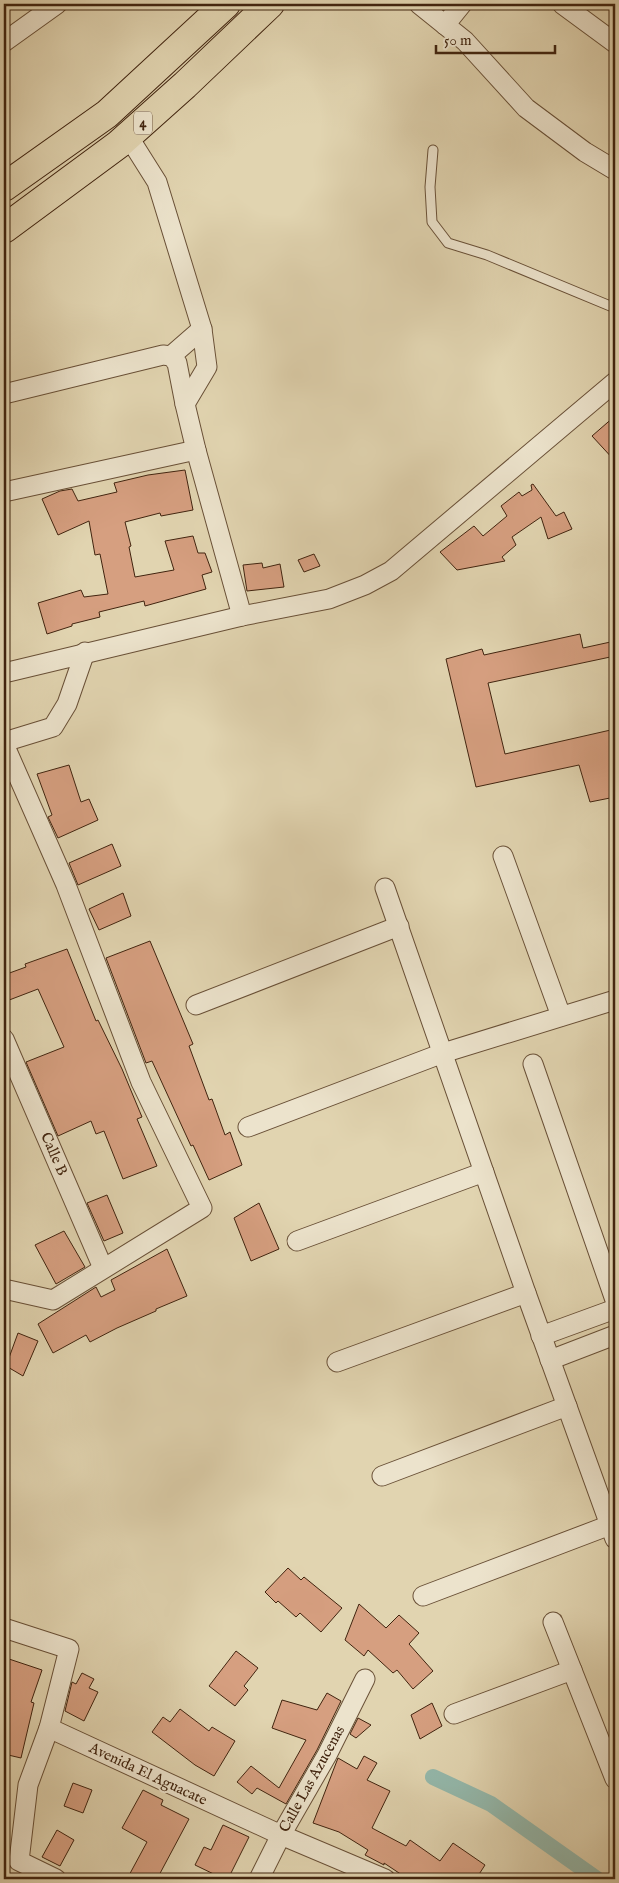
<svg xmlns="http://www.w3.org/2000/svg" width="619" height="1883" font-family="'IM FELL English',serif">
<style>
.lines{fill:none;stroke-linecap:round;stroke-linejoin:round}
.canal{stroke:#94b8ab;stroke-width:16}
.building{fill:#d69f80;stroke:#41240f}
.service-casing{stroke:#695037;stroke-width:11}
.minor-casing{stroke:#695037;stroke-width:21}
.motorway-casing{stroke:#41240f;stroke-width:30}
.service{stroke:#ece3cc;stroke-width:9}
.minor{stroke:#ece3cc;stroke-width:19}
.motorway{stroke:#e1d4b0;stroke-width:28}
.labels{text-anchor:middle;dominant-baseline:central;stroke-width:4;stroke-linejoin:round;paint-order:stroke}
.shield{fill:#ece3cc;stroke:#745d48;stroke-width:1}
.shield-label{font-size:14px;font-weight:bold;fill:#41240f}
.street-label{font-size:15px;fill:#41240f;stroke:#ece3cc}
</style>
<rect width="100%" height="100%" fill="#e1d4b0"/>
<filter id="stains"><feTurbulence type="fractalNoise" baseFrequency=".004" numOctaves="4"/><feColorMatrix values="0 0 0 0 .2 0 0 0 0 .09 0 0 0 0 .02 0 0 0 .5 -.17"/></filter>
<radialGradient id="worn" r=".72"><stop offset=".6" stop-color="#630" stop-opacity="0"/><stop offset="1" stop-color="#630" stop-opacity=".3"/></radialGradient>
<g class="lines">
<path class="canal" d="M433,1777L491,1804L597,1879"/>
</g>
<g class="building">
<path d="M615,416V461L592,436Z"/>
<path d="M185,470L193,510L161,516L160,513L125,522L131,546L129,547L135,577L174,570L165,541L193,536L198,553H205L212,572L202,575L206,589L145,606L144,601L99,612L100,617L72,624V626L47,634L38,603L81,590L84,597L108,594L100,554L95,555L89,521L58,535L42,499L60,491L72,489L78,501L117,492L114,483L148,475Z"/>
<path d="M533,484L556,516L564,512L572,529L548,539L541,517L512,537L516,545L502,557L505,561L457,570L440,552L474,526L483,536L507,516L501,506L519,492L522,496L532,490L531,485Z"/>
<path d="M314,554L320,566L304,572L298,560Z"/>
<path d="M262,563L263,568L280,564L284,587L247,591L243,565Z"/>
<path d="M580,634L583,648L615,641V656L488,683L505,754L615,729V797L590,802L579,765L476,787L446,659L482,649L484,655Z"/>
<path d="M69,765L81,802L89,799L98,820L58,838L48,817L52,815L37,774Z"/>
<path d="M112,844L121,866L78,885L69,863Z"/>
<path d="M123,893L131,916L99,930L89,909Z"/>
<path d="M150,941L193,1044L189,1046L209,1100L212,1099L225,1135L230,1132L242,1165L209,1180L193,1145L191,1146L152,1061L146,1063L106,958Z"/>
<path d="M67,949L96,1021L98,1020L122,1069L142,1117L137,1119L157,1166L123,1179L104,1131L96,1134L91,1121L58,1136L26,1062L64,1047L38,989L4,1002V975L26,967L25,964Z"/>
<path d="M107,1195L123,1233L104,1241L87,1203Z"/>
<path d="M259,1203L279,1249L251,1261L234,1218Z"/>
<path d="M64,1231L85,1267L56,1284L35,1245Z"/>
<path d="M167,1249L187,1296L156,1309V1311L117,1328L90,1342L86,1335L53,1353L38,1324L96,1287L101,1297L115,1290L111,1280Z"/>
<path d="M18,1333L38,1341L23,1376L6,1366Z"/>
<path d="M288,1568L301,1580L304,1577L342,1608L321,1632L300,1613L296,1617L278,1601L276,1603L265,1592Z"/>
<path d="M359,1604L386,1628L399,1615L419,1633L409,1644L433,1671L413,1689L397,1670L393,1673L368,1650L364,1656L345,1640Z"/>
<path d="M236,1651L258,1668L244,1686L248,1690L235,1706L209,1686Z"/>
<path d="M9,1659L42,1670L31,1702L34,1703L21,1758L4,1754V1673Z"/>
<path d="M82,1673L94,1679L89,1688L98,1692L84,1721L65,1711L72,1682L76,1684Z"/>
<path d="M327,1693L341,1701L317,1750L286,1804L257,1788L252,1794L237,1782L251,1766L279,1788L306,1740L272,1728L282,1700L317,1710Z"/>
<path d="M432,1703L442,1726L420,1739L411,1715Z"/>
<path d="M180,1709L209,1731L212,1727L235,1741L214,1776L195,1765L152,1732L163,1717L170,1722Z"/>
<path d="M358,1718L371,1725L356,1738L350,1734Z"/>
<path d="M364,1756L377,1763L367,1780L390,1791L372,1828L406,1846L410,1840L440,1861L453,1843L485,1865L476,1879H408L384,1863V1865L365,1855L368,1850L339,1832L313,1823L338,1758L357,1769Z"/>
<path d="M73,1783L92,1790L83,1813L64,1806Z"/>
<path d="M143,1790L163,1800L161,1805L189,1819L157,1879H127L147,1842L122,1828Z"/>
<path d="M223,1825L249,1837L228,1879H224L195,1865L204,1847L211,1850Z"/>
<path d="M57,1830L74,1840L60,1866L42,1857Z"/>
</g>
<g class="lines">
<defs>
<path id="service" d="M433,150L430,187L432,222L448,243L487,255L615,308"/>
<g id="minor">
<path d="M419,4L465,41L526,108L585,152L615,170"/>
<path d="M562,4L615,43"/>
<path d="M445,25L462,4"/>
<path d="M4,42L57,4"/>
<path d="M128,136L157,182L202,329L207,367L185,404"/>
<path d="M171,356L202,329"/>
<path d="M4,394L163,355L171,356L177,363L185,404L196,450L242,616"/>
<path d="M4,492L196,450"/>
<path d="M4,673L242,616L329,599L365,585L391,571L615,382"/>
<path d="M4,742L53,727L67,704L85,652"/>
<path d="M4,744L66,885L141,1082L202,1208L53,1300L4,1289"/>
<path d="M503,856L561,1016"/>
<path d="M385,888L526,1293L615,1539"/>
<path d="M196,1005L399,926"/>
<path d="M4,1039L103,1268"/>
<path d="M533,1064L615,1300"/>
<path d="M248,1127L443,1053L615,1000"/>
<path d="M297,1241L484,1172"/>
<path d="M541,1336L615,1309"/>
<path d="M550,1360L615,1335"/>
<path d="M337,1362L526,1293"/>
<path d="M382,1476L567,1406"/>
<path d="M423,1596L610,1525"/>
<path d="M553,1622L615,1779"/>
<path d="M4,1628L69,1649L49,1728L28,1785L19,1861L56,1879"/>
<path d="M454,1714L572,1670"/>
<path d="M49,1728L281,1835L385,1879"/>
<path d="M259,1879L281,1835L327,1755L365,1679"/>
</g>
<g id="motorway">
<path d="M4,187L107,114L226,4"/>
<path d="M4,229L119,144L185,85L270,4"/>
</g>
</defs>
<use href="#service" class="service-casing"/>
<use href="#minor" class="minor-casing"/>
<use href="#motorway" class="motorway-casing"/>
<use href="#service" class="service"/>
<use href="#minor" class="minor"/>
<use href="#motorway" class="motorway"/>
</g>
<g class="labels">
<rect class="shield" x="134" y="111.5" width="18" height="23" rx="4"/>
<g class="shield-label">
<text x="143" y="123">4</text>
</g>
<g class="street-label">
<text transform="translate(54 1154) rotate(66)">Calle B</text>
<text transform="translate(148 1774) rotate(25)">Avenida El Aguacate</text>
<text transform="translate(312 1779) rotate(-61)">Calle Las Azucenas</text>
</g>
</g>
<rect width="619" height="1883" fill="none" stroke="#e1d4b0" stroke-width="20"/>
<rect x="5" y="5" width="609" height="1873" fill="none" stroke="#41240f" stroke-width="2.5"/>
<rect x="10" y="10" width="599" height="1863" fill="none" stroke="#41240f"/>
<path d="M436 45v8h119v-8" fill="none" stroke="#41240f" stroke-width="2.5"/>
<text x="444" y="45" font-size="15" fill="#41240f" stroke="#ece3cc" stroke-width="4" paint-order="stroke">50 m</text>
<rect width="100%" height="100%" filter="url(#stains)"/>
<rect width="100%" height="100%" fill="url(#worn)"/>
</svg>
